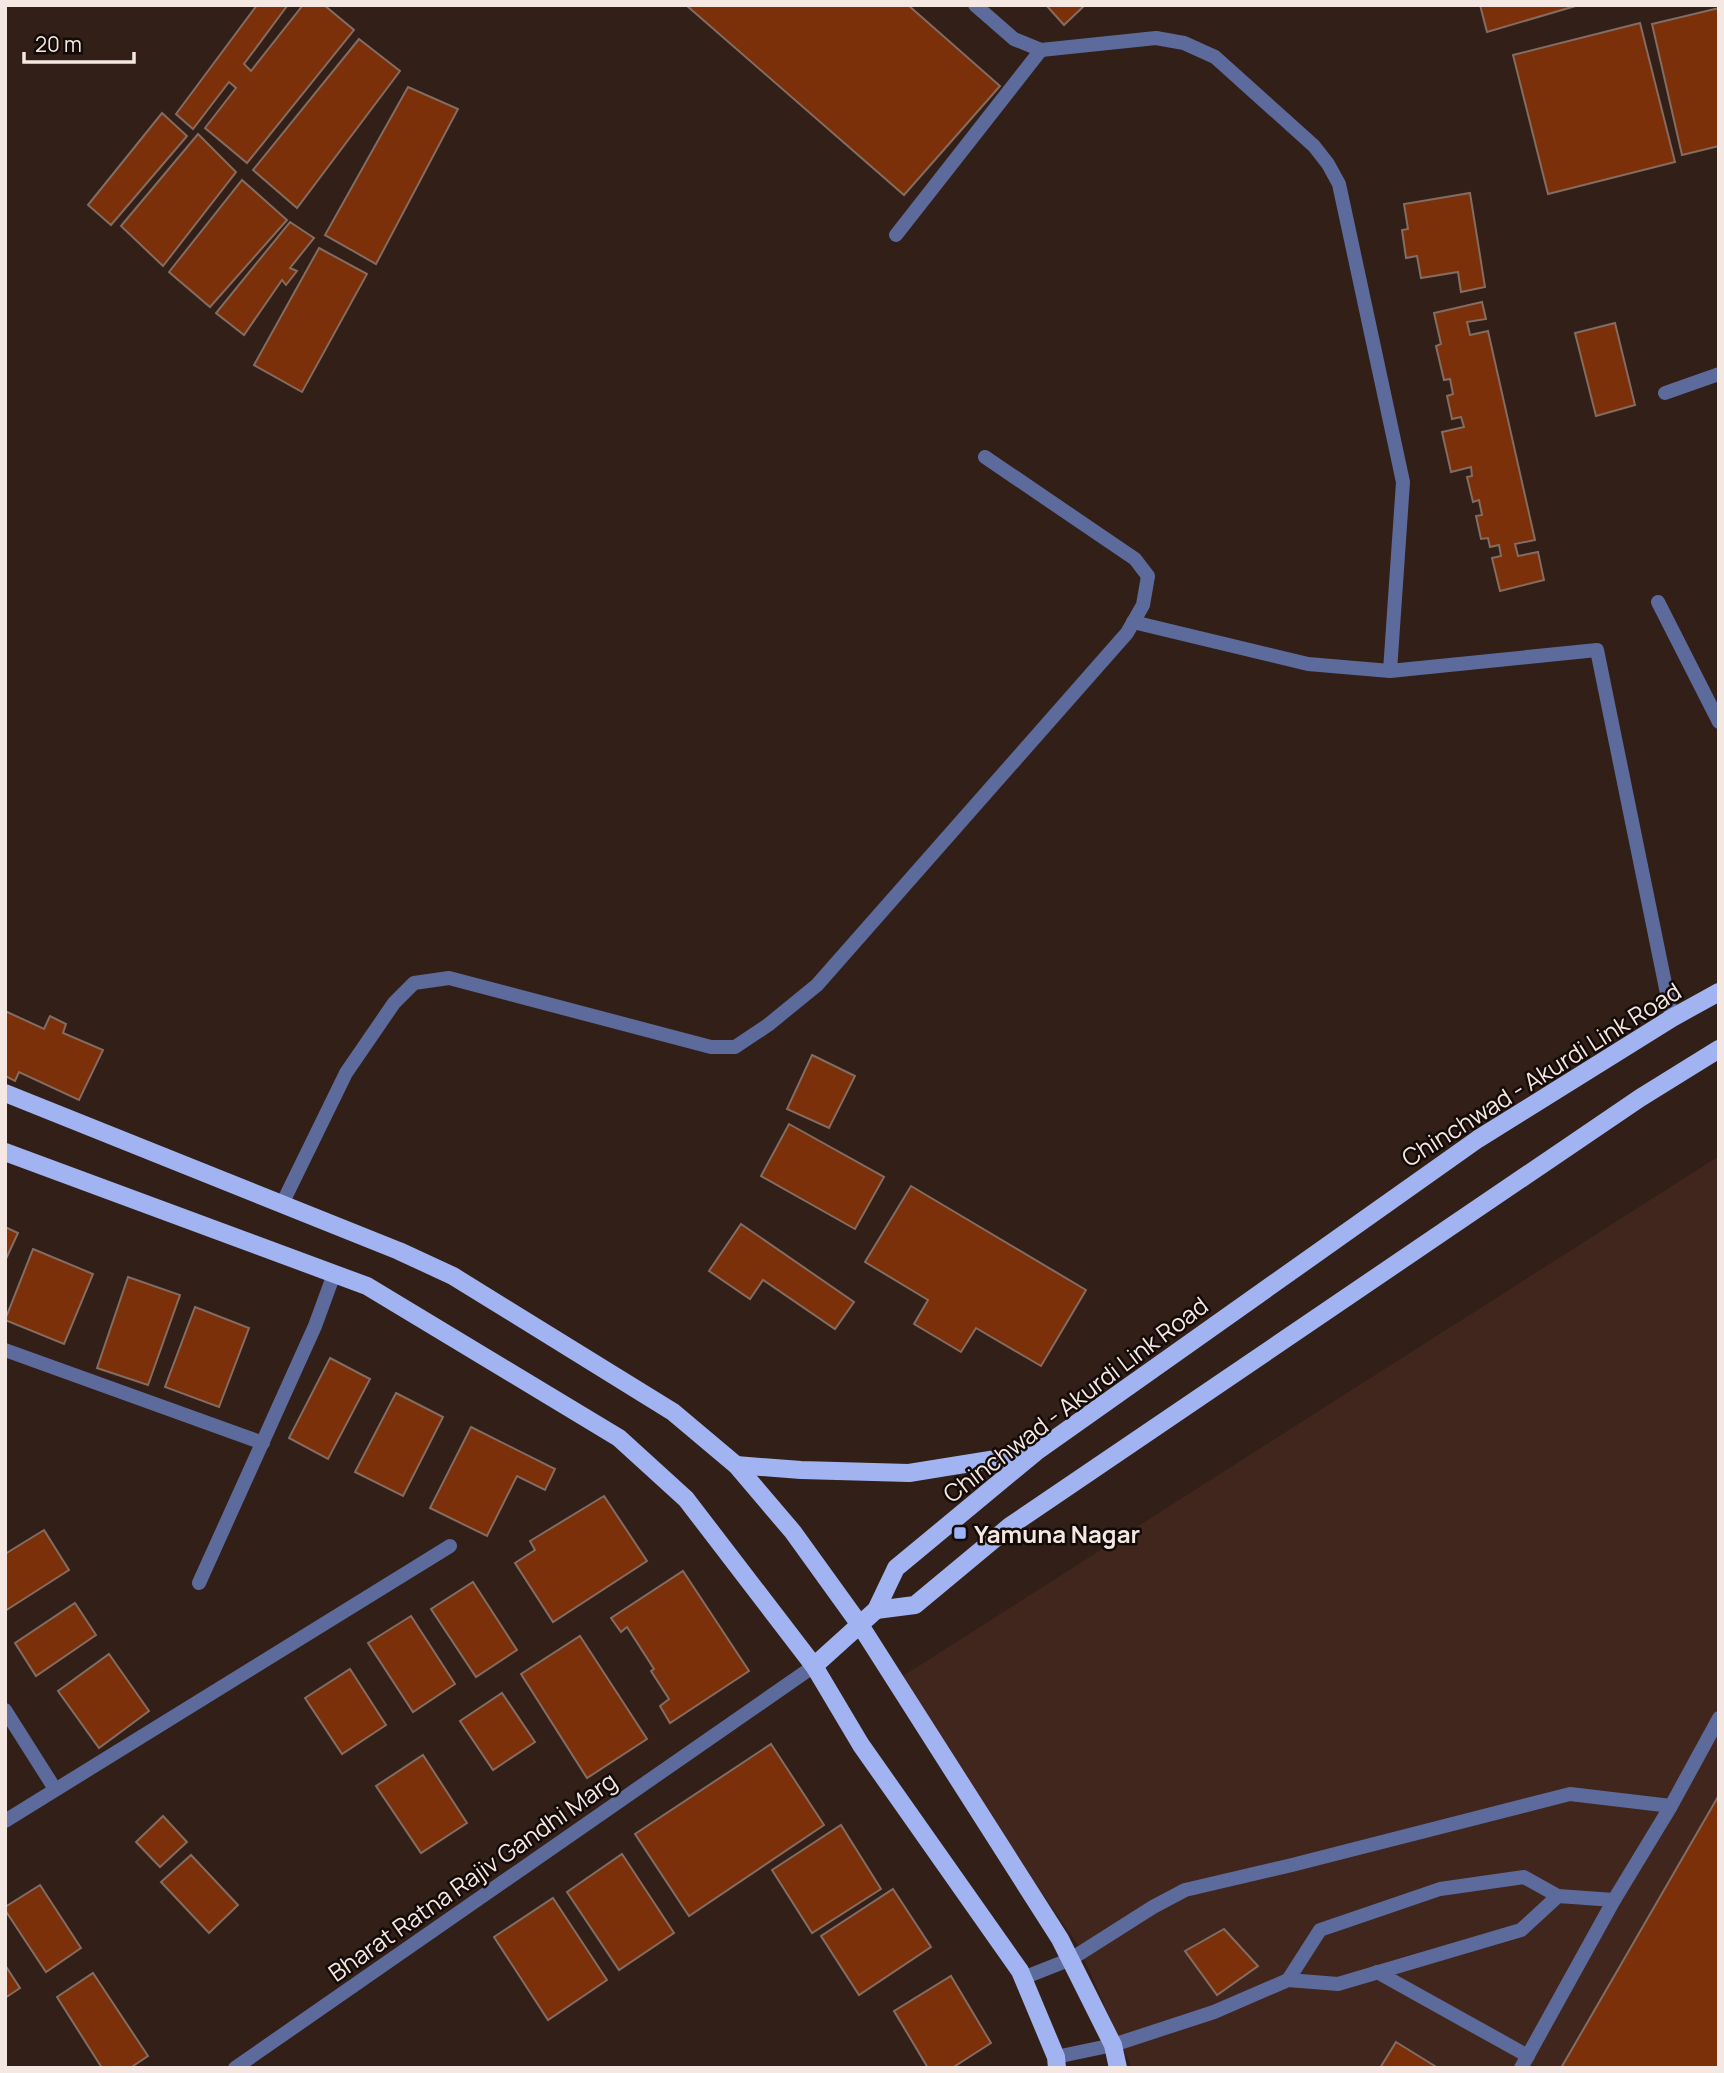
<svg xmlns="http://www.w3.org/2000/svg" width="1724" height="2073" font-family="Manrope,sans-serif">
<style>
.built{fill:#40261c}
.building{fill:#7b3009;stroke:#836c62;stroke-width:2}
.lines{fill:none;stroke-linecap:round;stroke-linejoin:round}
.lane{stroke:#5c6b9b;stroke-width:14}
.street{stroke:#5c6b9b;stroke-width:14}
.primary{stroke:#a1b4f1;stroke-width:18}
.poi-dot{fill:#9db4fd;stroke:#140b08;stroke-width:2.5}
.labels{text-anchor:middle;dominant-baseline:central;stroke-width:5;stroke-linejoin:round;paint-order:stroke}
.street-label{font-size:24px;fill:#f5e8e2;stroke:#140b08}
.poi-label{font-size:24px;font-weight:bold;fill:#f5e8e2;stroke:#140b08;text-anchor:start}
</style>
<rect width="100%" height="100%" fill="#321f17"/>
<path class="built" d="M1719,1156V2068H1132L1078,1945L895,1681Z"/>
<g class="building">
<path d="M257,5L287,6L244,64L251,71L303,5H324L354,30L247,163L205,128L236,88L229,82L193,129L176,114Z"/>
<path d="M686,5H908L1000,86L904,195Z"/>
<path d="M1046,5H1085L1064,25Z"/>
<path d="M1480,5H1579L1487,32Z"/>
<path d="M1719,8V146L1682,155L1652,24Z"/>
<path d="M1640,23L1675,162L1548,194L1513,55Z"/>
<path d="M359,39L400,71L297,208L253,170Z"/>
<path d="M408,87L458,109L376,264L325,235Z"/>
<path d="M162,113L187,136L111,225L88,205Z"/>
<path d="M198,134L236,172L163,266L121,226Z"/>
<path d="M242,180L287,220L210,307L169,272Z"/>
<path d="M1470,193L1485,287L1461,292L1458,272L1421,278L1417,256L1406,258L1402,230L1408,229L1404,204Z"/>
<path d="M290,222L314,238L290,268L297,271L286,285L282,280L244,335L216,313Z"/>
<path d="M319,248L367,274L302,392L254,365Z"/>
<path d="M1482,302L1486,319L1467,322L1470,335L1488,331L1535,540L1515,544L1518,556L1538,552L1544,580L1500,591L1492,558L1501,556L1499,545L1490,547L1488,538L1481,539L1476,516L1482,515L1479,500L1473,502L1467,477L1472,476L1471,467L1451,472L1442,432L1464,427L1461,417L1452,419L1447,396L1453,394L1450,379L1444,380L1436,346L1441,344L1434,313Z"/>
<path d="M1615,323L1635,405L1596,416L1575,333Z"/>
<path d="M5,1011L44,1029L50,1016L66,1024L63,1033L103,1050L79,1100L19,1072L15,1081L5,1076Z"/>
<path d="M812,1055L855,1076L829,1128L787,1109Z"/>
<path d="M789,1124L884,1177L855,1229L761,1176Z"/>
<path d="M911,1186L1086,1290L1041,1366L976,1328L961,1352L914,1324L928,1300L865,1262Z"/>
<path d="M741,1224L854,1302L835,1329L763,1280L750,1299L709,1271Z"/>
<path d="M5,1227L18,1233L5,1261Z"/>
<path d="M33,1249L93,1274L64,1344L5,1320Z"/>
<path d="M128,1277L180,1295L148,1385L97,1368Z"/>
<path d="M195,1307L249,1328L219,1407L165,1387Z"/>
<path d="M330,1358L370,1379L328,1459L289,1438Z"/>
<path d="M396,1393L443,1417L403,1496L355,1472Z"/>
<path d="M471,1427L555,1469L545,1490L517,1476L487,1536L430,1508Z"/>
<path d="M604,1496L647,1561L553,1622L515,1563L535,1550L530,1541Z"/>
<path d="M44,1530L69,1570L5,1611V1554Z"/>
<path d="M683,1571L749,1671L670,1723L660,1706L669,1699L651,1671L654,1669L627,1627L621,1632L611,1618Z"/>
<path d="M473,1582L517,1650L476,1677L431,1609Z"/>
<path d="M75,1603L96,1635L36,1676L15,1643Z"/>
<path d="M411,1616L455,1684L413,1712L368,1643Z"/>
<path d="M580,1636L647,1739L587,1778L521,1674Z"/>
<path d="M109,1654L149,1711L99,1748L58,1691Z"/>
<path d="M350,1669L386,1725L342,1754L305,1698Z"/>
<path d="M502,1693L535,1742L493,1770L460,1721Z"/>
<path d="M771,1744L824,1825L689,1916L635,1834Z"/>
<path d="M423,1755L467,1823L421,1853L376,1786Z"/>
<path d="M1719,1795V2068H1561Z"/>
<path d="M163,1816L187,1842L160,1867L136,1842Z"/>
<path d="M841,1825L881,1889L812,1933L772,1870Z"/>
<path d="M622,1854L674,1933L619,1970L567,1892Z"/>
<path d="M191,1855L238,1905L209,1933L161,1882Z"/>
<path d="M40,1885L81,1948L46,1972L5,1910V1907Z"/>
<path d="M893,1889L931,1947L859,1995L821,1936Z"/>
<path d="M553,1898L607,1980L548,2020L494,1937Z"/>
<path d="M1224,1929L1258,1966L1217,1995L1185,1951Z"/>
<path d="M5,1965L20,1988L5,1998Z"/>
<path d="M93,1973L148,2056L130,2068H102L57,1997Z"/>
<path d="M951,1976L991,2043L952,2068H928L894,2011Z"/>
<path d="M1396,2042L1438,2068H1380Z"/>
</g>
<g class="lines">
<g class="lane">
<path d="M896,235L1041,50"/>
<path d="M1665,393L1719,374"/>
<path d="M1658,602L1719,722"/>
<path d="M282,1204L346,1073L394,1003L414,983L449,978L711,1047H735L768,1025L817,985L1127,633L1143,605L1148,576L1135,559L985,457"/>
<path d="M5,1350L263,1443"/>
<path d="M199,1583L315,1326L334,1274"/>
<path d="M1377,1972L1528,2056"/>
<path d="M1023,1978L1071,1959L1153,1907L1185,1890L1292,1865L1570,1794L1671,1806"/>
<path d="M1288,1980L1320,1930L1440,1889L1524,1877L1558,1896"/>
<path d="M1056,2057L1113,2045L1214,2012L1288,1980L1338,1984L1521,1930L1558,1896L1614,1900"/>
<path d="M1521,2068L1614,1900L1671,1806L1719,1718"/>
</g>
<g class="street">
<path d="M975,5L1014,39L1041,50L1156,38L1184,43L1215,57L1314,146L1328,164L1339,184L1403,482L1390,671L1597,650L1672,1018"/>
<path d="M1133,622L1308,664L1390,671"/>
<path d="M5,1710L55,1789"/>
<path d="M5,1821L450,1546"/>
<path d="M235,2068L814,1666"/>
</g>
<g class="primary">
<path d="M5,1093L399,1251L453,1276L673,1412L736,1465L793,1532L860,1625L1060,1939L1113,2045L1118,2068"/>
<path d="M5,1152L367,1286L619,1438L686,1499L814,1666L861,1745L1020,1971L1056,2057L1057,2068"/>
<path d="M736,1465L801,1470L909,1473L1032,1453"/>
<path d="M876,1610L915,1605L1010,1526L1640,1098L1719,1049"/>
<path d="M814,1666L876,1610L896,1568L1036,1452L1478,1139L1672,1018L1719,992"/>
</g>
</g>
<rect class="poi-dot" x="953" y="1526" width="14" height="14" rx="3.5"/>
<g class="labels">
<g class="street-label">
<text transform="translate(1541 1074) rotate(-32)">Chinchwad - Akurdi Link Road</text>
<text transform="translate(1075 1399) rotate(-37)">Chinchwad - Akurdi Link Road</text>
<text transform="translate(472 1876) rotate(-35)">Bharat Ratna Rajiv Gandhi Marg</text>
</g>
<g class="poi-label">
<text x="974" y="1533">Yamuna Nagar</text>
</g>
</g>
<rect width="1724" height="2073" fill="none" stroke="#f5e8e2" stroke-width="14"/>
<path d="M24 52v10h110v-10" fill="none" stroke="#f5e8e2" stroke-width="3.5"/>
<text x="35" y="52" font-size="21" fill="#f5e8e2" stroke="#140b08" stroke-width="5" paint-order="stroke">20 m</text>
</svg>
